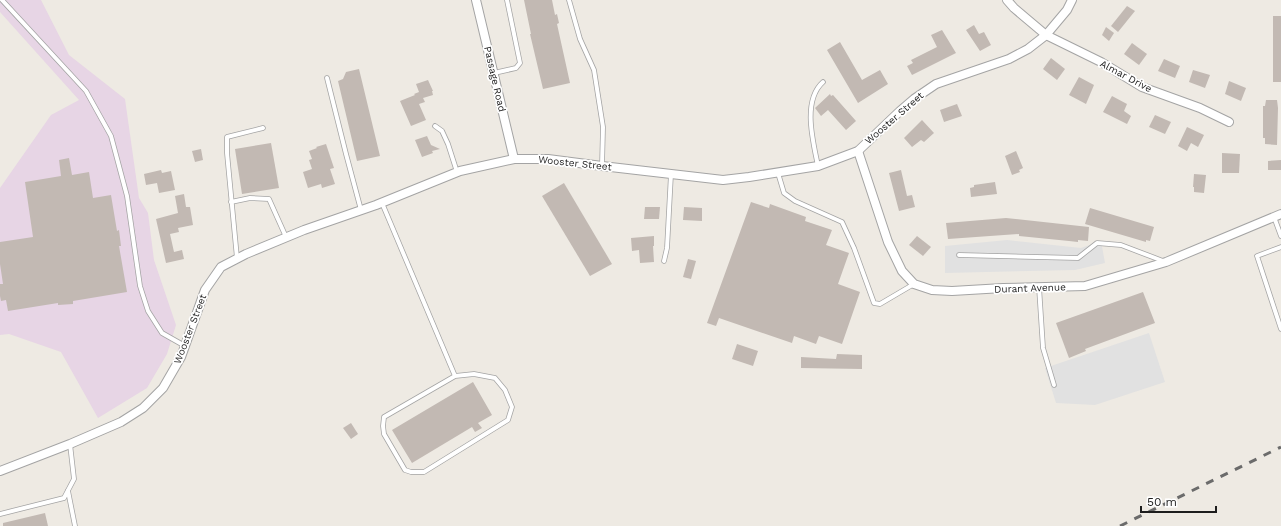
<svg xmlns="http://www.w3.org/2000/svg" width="1281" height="526" font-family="'Work Sans',sans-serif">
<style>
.industrial{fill:#e7d5e5}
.parking{fill:#e1e1e1}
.building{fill:#c2b9b3}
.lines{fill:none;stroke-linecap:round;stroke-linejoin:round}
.service-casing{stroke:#a4a4a4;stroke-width:5.5}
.minor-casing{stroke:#a4a4a4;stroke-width:10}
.service{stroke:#fff;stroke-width:4}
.minor{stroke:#fff;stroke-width:8}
.rail{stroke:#6b6b6b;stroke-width:3;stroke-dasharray:8 8;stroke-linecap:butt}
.labels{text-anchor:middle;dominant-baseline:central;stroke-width:3.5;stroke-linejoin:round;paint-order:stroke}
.street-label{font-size:10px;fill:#1d1d1d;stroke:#fff}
</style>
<rect width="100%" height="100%" fill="#eeeae3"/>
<path class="industrial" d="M0,0H41L69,55L125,99L139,198L148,213L154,260L176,325L167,354L147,388L98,418L61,352L9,334L0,335V188L51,115L79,100L0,12Z"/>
<g class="parking">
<path d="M1007,240L1081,248L1101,241L1105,263L1075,270L945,273V246Z"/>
<path d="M1149,333L1165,382L1095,405L1056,403L1045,368Z"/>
</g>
<g class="building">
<path d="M524,0H552L555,15L557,14L559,23L557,24L570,83L543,89L530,34H531Z"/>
<path d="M1127,6L1135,11L1118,32L1111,26Z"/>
<rect x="1273" y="16" width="8" height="66"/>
<path d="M974,25L979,34L984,32L991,45L980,51L966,30Z"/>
<path d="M1106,27L1114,33L1109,41L1102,35Z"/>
<path d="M942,30L956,53L912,75L907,66L913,63L911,60L937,47L931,35Z"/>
<path d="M840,42L862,80L880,70L888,84L858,103L827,50Z"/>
<path d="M1132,43L1147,54L1139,65L1124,54Z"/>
<path d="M1051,58L1065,69L1057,80L1043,69Z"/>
<path d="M1164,59L1180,66L1175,78L1158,71Z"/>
<path d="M359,69L380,156L357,161L338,81L343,79L346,72Z"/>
<path d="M1193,70L1210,75L1205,88L1189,82Z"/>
<path d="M1079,77L1094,85L1086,104L1069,95Z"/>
<path d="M428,80L433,91H432L433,95L423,98L425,102L419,104L426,120L411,126L400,101L415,95L414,94L419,92L416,84Z"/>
<path d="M1229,81L1246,88L1241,101L1225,94Z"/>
<path d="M830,94L831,96L833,95L856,121L846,130L828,110L821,116L815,108Z"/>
<path d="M1112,96L1127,104L1124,111L1131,116L1127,124L1103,112Z"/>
<path d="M1266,100H1277L1278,108L1277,145L1265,144V138H1263V106H1265Z"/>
<path d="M957,104L962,116L944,122L940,110Z"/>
<path d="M1155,115L1171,122L1165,134L1149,127Z"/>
<path d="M922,120L934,133L924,142L921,140L912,147L904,138Z"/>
<path d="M1187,127L1204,135L1198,147L1191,143L1187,151L1178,146Z"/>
<path d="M427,136L431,145L440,149L432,151L433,153L422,157L415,140Z"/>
<path d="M271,143L279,188L242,194L235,149Z"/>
<path d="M326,144L334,168L330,169L335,184L322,188L321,184L308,188L303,172L312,169L309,160L312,159L309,151L317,148L316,147Z"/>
<path d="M201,149L203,160L195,162L192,151Z"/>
<path d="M1016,151L1023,168L1019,170L1020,172L1012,175L1005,156Z"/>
<path d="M1222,153L1240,154L1239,173H1222Z"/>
<path d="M69,158L72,175L89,172L93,198L111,195L117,231L119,230L121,246H119L127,292L73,301V304L58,305V303L8,311L6,300L1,301L0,296V284H3L0,264V242L33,237L25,182L61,176L59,160Z"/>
<path d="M1281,160V170H1268V161Z"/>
<path d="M161,170L162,173L171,171L175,190L159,193L157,183L146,185L144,174Z"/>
<path d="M901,170L907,196L912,195L915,207L899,211L889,173Z"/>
<path d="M1194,174L1206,175L1204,193L1194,192V187H1193Z"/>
<path d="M995,182L997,194L971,197L970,188L974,187V185Z"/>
<path d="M564,183L612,264L590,276L542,196Z"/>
<path d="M184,194L186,207H190L193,225L178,228L179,232L170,234L174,252L182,250L184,259L166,263L156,219L178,213L175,196Z"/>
<path d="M751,202L769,208L770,204L806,217L805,221L832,230L826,245L849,253L838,284L860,292L842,344L819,336L816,344L794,336L792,343L719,318L716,326L707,323Z"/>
<path d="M645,207H660L659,219H644Z"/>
<path d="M684,207L702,208V221L683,220Z"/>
<path d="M1090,208L1154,227L1150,241L1146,240V242L1085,224Z"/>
<path d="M1006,218L1089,227L1088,241L1078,240V242L1069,241L1019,236V234L948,239L946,223Z"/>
<path d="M654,236V246H653L654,262L640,263L639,250L632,251L631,238Z"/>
<path d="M917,236L931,247L923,256L909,245Z"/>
<path d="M688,259L696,261L691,279L683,277Z"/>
<path d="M1143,292L1155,323L1085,349L1086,351L1069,358L1056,323Z"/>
<path d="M737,344L758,351L753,366L732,359Z"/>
<path d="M837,354L862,355V369L801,368V357L836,359Z"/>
<path d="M473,382L492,415L478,423L482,428L475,432L472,427L412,463L392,430Z"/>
<path d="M351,423L358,434L351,439L343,428Z"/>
<path d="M45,513L48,526H3V523Z"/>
</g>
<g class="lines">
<defs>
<g id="service">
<path d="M2,0L86,91L111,136L127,196L140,286L148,311L162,333L185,346"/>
<path d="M569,0L580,39L594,70L603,127L602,166"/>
<path d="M494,73L516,68L520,63L507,0"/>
<path d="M327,78L346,154L361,210"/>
<path d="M435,126L442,131L448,144L457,172"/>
<path d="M818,166C813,141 802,101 823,82"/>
<path d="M778,173L784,193L795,201L842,222L854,248L874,303L880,304L914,284"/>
<path d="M231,202L250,198L269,199L286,237"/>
<path d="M382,203L455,376L474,374L495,378L505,390L512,407L508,420L424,472H411L405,470L384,434L383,426L384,417L455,376"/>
<path d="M1274,217L1281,236"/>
<path d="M1281,247L1257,256L1281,329"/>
<path d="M959,255L1078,258L1097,243L1121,245L1163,261"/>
<path d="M237,258L227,153V137L263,128"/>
<path d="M664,261L667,248L671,174"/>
<path d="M1039,287L1043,348L1054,385"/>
<path d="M68,491L75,526"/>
<path d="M0,514L64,498L74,479L70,444"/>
</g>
<g id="minor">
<path d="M476,0L514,159"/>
<path d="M1007,0L1014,8L1046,35L1101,62L1142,87L1200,108L1229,122"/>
<path d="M858,151L888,242L902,271L914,284L932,290L952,291L1003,288L1085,286L1166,262L1281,214"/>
<path d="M0,471L70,444L121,422L143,408L163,388L181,357L205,290L221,267L246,254L304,230L376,205L460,171L514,159H548L602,166L723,180L749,177L818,166L858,151L900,111L914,99L936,84L1009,59L1028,49L1046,35L1067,10L1072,0"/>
</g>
</defs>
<use href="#service" class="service-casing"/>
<use href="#minor" class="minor-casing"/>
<use href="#service" class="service"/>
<use href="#minor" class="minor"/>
<path class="rail" d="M1120,526L1281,447"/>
</g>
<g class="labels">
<g class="street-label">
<text transform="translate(1126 76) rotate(28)">Almar Drive</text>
<text transform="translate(495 79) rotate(77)">Passage Road</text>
<text transform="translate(894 118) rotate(-41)">Wooster Street</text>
<text transform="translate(575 163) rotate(6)">Wooster Street</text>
<text transform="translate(1030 288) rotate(-2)">Durant Avenue</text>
<text transform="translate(190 329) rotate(-69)">Wooster Street</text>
</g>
</g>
<path d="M1141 506v6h75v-6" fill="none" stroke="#1d1d1d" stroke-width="2"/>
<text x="1147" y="506" font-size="12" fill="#1d1d1d" stroke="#ffffff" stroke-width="3" paint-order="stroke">50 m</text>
</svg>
